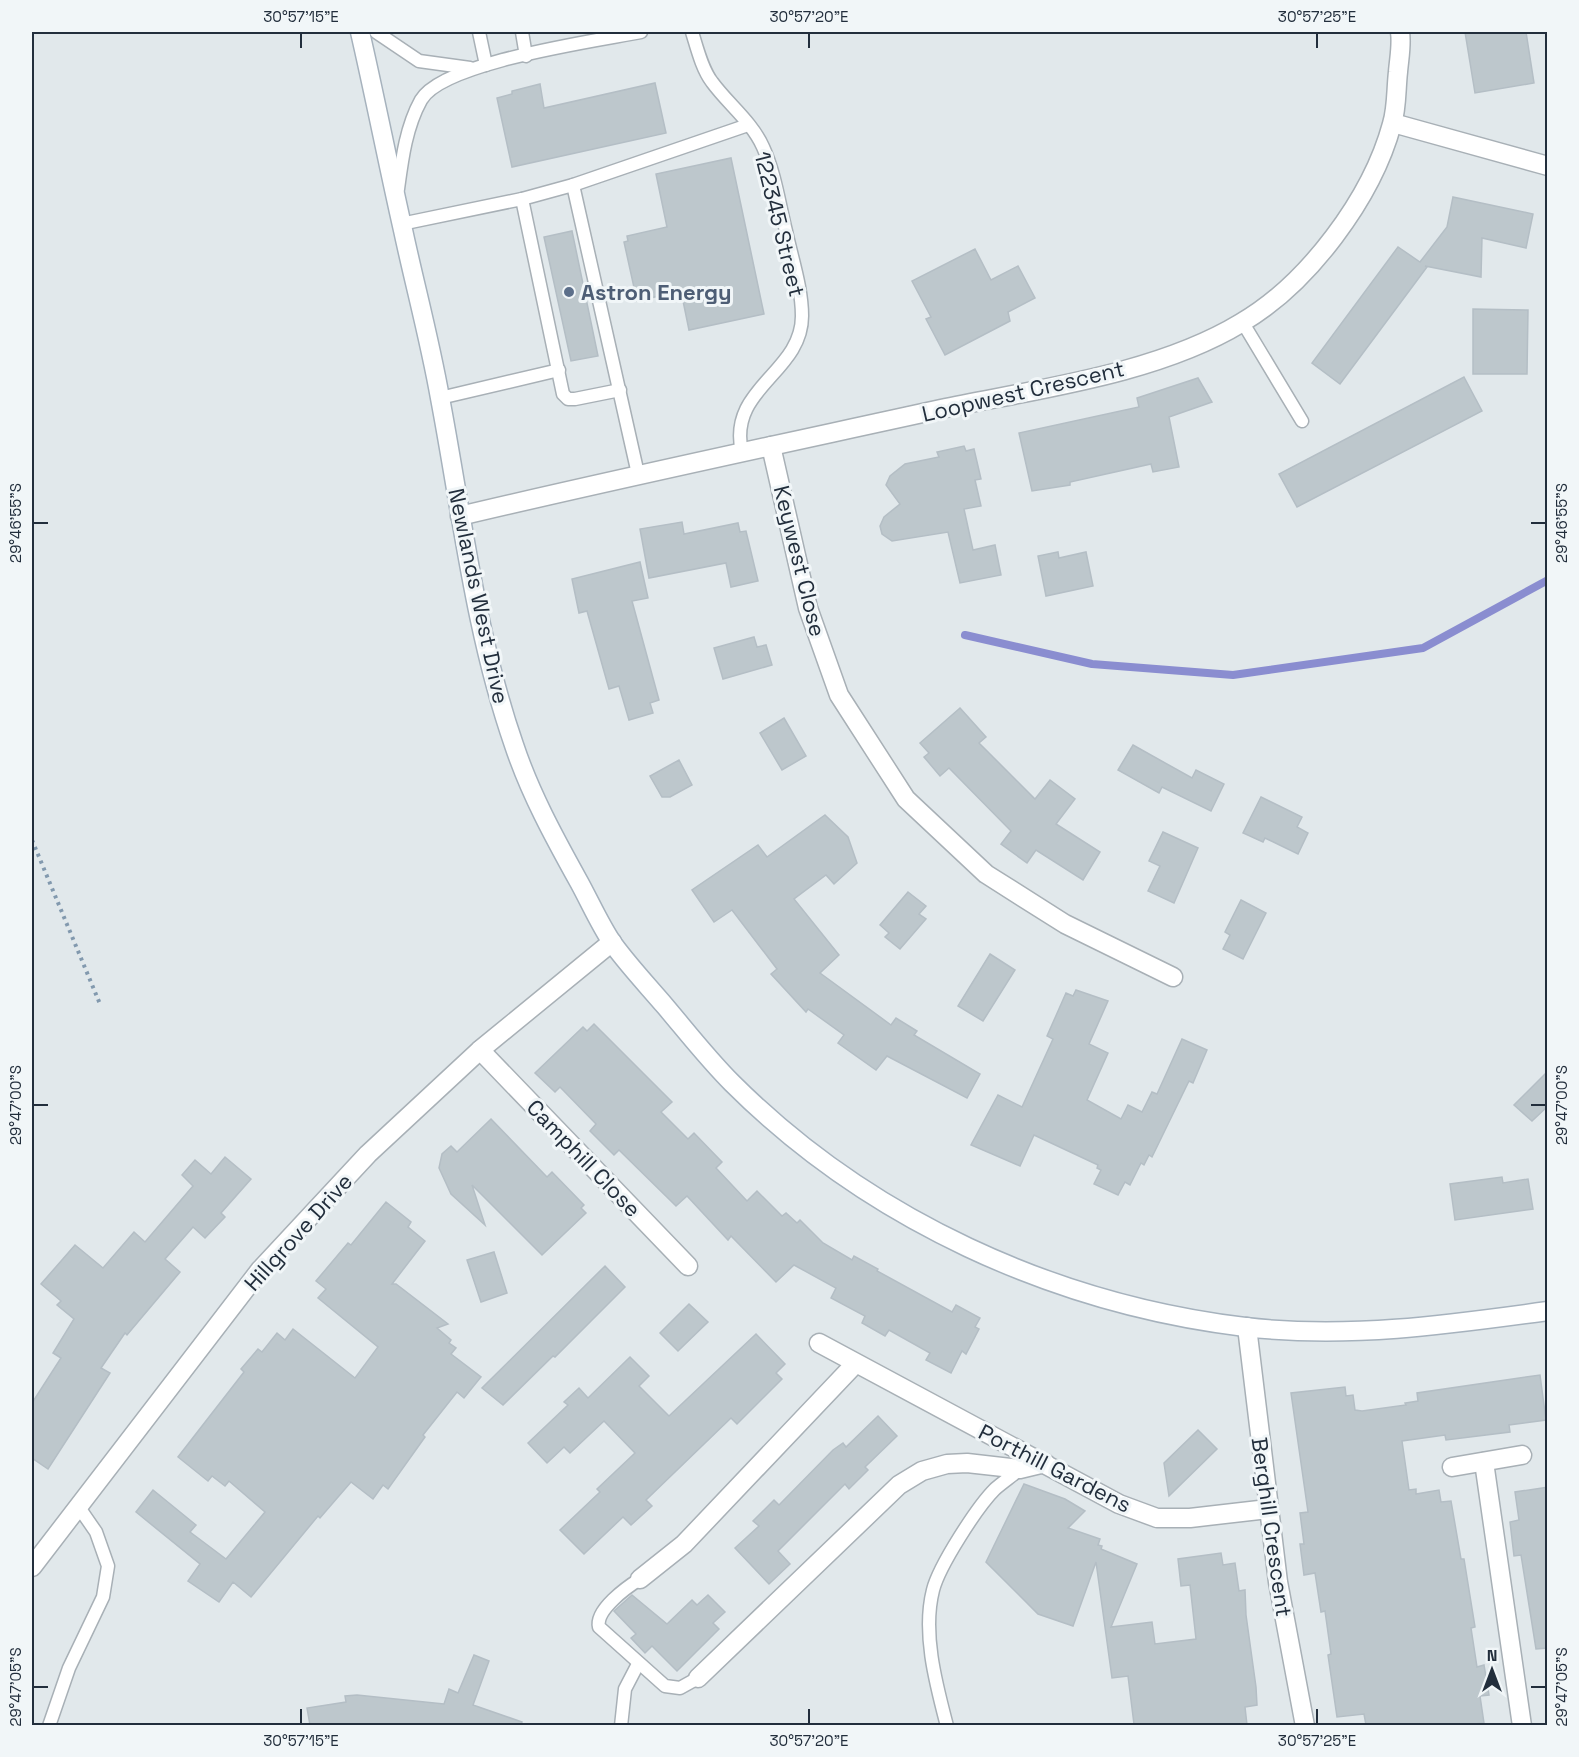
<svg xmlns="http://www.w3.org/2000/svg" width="1579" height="1757" font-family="'Space Grotesk',sans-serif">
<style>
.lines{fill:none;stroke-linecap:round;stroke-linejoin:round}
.stream{stroke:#8a8dd0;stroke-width:8}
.building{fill:#bdc7cc;stroke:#b4bec5;stroke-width:1.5}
.lane-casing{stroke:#a8b0b6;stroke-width:15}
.street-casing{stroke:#a8b0b6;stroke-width:21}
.secondary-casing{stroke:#a6b2bd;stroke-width:21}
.path{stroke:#8299ae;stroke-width:4;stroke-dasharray:3 4.5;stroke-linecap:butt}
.lane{stroke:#fff;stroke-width:12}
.street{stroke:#fff;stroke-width:18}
.secondary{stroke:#fff;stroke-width:18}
.ticks{fill:none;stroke:#222e3c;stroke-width:2}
.service-dot{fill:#5c6f8a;stroke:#f1f6f8;stroke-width:2}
.labels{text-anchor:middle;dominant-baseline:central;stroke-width:6;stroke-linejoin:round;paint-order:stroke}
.street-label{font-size:22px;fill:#222e3c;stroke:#f1f6f8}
.service-label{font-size:22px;font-weight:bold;fill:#4e5e75;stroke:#f1f6f8;text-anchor:start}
.neatline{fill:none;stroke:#222e3c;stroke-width:2}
.ticks-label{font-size:15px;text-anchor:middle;fill:#222e3c}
</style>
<rect width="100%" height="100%" fill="#e1e8eb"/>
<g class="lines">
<path class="stream" d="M965,635L1092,664L1233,675L1423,648L1548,580"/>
</g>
<g class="building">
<path d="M1465,32H1526L1534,83L1475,93Z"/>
<path d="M655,83L666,133L512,167L497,98L512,94V91L540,84L544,108Z"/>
<path d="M731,158L764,314L689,330L681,291L637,301L624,242L628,241L627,236L667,227L656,174Z"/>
<path d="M1453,197L1533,214L1526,248L1482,238L1481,277L1425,266L1427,267L1340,384L1312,363L1398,247L1420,262L1447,227Z"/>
<path d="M572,231L598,356L571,361L544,237Z"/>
<path d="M975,249L991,280L1018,266L1035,298L1008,312L1010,321L945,355L926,319L931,317L912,281Z"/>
<path d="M1473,309L1528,310L1527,374H1473Z"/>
<path d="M1464,377L1482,411L1297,507L1279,474Z"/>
<path d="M1198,378L1212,402L1169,417L1179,467L1153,472L1151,464L1070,482V485L1032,491L1019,433L1139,407L1137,398Z"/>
<path d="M964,446L966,451L974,449L981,479L975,480L981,506L964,509L973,550L995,545L1001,575L960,583L948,532L892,541L882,534L880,526L884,517L900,504L886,485L890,476L905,464L939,457L937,452Z"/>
<path d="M682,522L684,534L738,523L740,532L746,531L758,581L731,587L726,563L649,578L640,529Z"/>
<path d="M1058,552L1059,558L1086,552L1093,586L1046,596L1038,556Z"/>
<path d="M640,562L648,598L632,601L659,700L650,703L653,713L629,720L619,686L609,689L587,611L579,613L572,579Z"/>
<path d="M754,637L757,647L766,645L772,665L723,679L714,648Z"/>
<path d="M960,708L986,737L979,743L1035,799L1050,780L1075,799L1056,824L1100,852L1083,880L1036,850L1027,863L1001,844L1011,831L949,768L940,776L924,757L929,753L920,743Z"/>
<path d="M784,718L806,756L782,770L760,733Z"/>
<path d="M1133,745L1192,778L1196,770L1224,784L1211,811L1162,787L1159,793L1118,770Z"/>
<path d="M679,760L692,785L670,797H662L650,776Z"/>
<path d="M1261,797L1302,817L1297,827L1308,833L1298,854L1265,838L1263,842L1243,833Z"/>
<path d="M825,815L848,837L857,863L834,884L826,875L794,899L839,955L820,973L891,1025L896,1018L917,1031L914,1035L980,1074L967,1098L887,1056L876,1070L838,1043L844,1035L808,1009L806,1012L771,974L777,969L732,910L714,922L692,890L758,845L767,857Z"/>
<path d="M1163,832L1198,848L1174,903L1148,891L1160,866L1149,861Z"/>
<path d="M908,892L926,906L919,914L926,919L900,949L885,937L889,933L880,925Z"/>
<path d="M1241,900L1266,913L1243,959L1223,949L1230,935L1225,932Z"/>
<path d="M990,954L1015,970L983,1021L958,1006Z"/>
<path d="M1076,990L1108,1001L1089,1044L1108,1053L1087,1100L1121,1119L1128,1105L1142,1112L1152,1092L1157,1094L1182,1039L1207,1050L1193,1083L1189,1081L1152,1157L1149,1155L1144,1165L1141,1163L1130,1185L1125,1182L1118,1195L1094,1184L1101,1170L1097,1168L1098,1165L1034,1135L1020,1166L971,1145L998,1095L1022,1107L1053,1039L1047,1036L1066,993L1073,996Z"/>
<path d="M594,1024L672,1102L661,1112L688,1139L694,1133L722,1162L716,1168L747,1201L757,1191L782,1216L786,1213L797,1223L800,1220L823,1243L852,1260L854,1256L878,1269L877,1271L952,1312L956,1305L980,1318L975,1327L979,1329L966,1354L962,1351L951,1373L926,1360L930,1353L889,1330L885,1336L862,1323L865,1316L831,1298L836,1288L794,1265L776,1282L731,1236L728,1240L687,1196L676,1206L619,1150L614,1155L590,1131L596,1124L560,1087L555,1092L535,1073L583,1027L587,1031Z"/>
<path d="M1548,1071V1106L1532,1121L1514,1105Z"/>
<path d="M491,1119L547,1177L552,1172L584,1205L581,1208L586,1213L542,1255L472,1185L485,1225L451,1194L439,1168L442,1154L451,1146L457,1152Z"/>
<path d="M225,1157L251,1179L221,1213L225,1217L205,1238L193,1227L165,1259L180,1272L127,1335L125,1333L101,1368L110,1373L48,1469L32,1458V1403L61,1358L53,1353L74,1319L57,1305L61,1301L41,1284L75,1245L103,1268L134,1232L145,1242L193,1186L182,1175L195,1160L211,1174Z"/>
<path d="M1502,1177L1503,1183L1528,1179L1533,1209L1455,1220L1450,1184Z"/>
<path d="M386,1202L411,1222L408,1227L425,1241L392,1284H396L448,1324L437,1328L451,1340L449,1343L456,1348L451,1354L481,1377L464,1398L457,1392L423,1435L425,1437L388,1489L383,1485L373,1499L351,1482L320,1518L318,1516L251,1597L233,1582L219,1602L188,1581L200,1564L136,1512L153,1490L196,1525L190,1532L226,1559L265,1512L229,1481L225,1486L212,1476L208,1481L178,1457L244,1372L241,1369L258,1349L262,1352L277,1333L285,1340L293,1329L355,1378L378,1347L318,1298L326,1289L316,1281L348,1243L351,1245Z"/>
<path d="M494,1252L507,1293L481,1302L467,1260Z"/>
<path d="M605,1266L625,1287L555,1357L553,1356L503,1405L482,1388Z"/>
<path d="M689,1304L708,1322L678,1351L660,1333Z"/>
<path d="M756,1334L785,1364L776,1373L782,1379L737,1424L731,1418L646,1500L652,1506L631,1525L623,1517L584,1554L560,1530L600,1492L597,1489L635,1453L604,1421L570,1453L564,1447L547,1463L528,1443L568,1405L564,1402L579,1388L588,1398L630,1357L649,1376L639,1386L669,1416Z"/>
<path d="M1540,1375L1546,1420L1509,1425L1510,1432L1446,1440L1445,1435L1402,1441L1409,1490L1416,1489V1494L1439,1490L1441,1502L1451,1501L1461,1559H1464L1475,1627L1471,1628L1477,1667L1484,1665L1489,1695L1480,1696L1484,1723L1464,1725H1366L1364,1714L1337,1717L1328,1655L1331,1654L1325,1611L1321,1612L1315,1573L1304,1575L1300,1544H1304L1300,1513L1308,1512L1291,1393L1345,1387L1346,1396L1353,1395L1355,1410L1362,1411L1406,1405L1405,1403L1418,1401L1417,1393Z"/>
<path d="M878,1416L897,1436L865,1467L868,1470L849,1489L845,1484L778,1551L790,1564L769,1584L735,1548L759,1526L753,1521L774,1500L779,1505L833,1450L843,1443L846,1447Z"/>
<path d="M1198,1430L1217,1449L1169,1496L1164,1463Z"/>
<path d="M1024,1484L1065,1499L1085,1511L1068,1528L1100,1539L1098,1545L1102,1546L1101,1549L1137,1564L1111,1627L1152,1622L1155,1644L1196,1639L1190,1585L1181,1586L1178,1559L1221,1553L1223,1565L1235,1563L1239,1591L1245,1590L1246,1615L1256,1687L1257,1705L1245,1707L1247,1725L1134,1724L1128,1676L1112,1678L1096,1562L1073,1626L1038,1614L986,1562Z"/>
<path d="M1548,1487V1648L1536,1649L1521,1555L1514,1556L1510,1522L1519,1520L1515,1492Z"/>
<path d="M632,1595L667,1624L692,1600L697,1605L708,1595L725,1612L713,1623L719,1629L677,1671L652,1646L645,1653L631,1638L636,1634L614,1611Z"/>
<path d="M474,1655L489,1661L473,1705L522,1722L521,1725H310L307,1708L346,1702L345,1696L357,1695L444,1704L449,1689L458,1693Z"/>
</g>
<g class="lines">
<defs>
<g id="lane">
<path d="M376,32L419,61L470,68"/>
<path d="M479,32L486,65"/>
<path d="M522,32L526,56"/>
<path d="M692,32C697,48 702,69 712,82C728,104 752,122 763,147C775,173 779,203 786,231C792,259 802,288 802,316C802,373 727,388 742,452"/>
<path d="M573,185L748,125"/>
<path d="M398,189C402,159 406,127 421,100C443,62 595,41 641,32"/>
<path d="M522,199L573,185L638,474"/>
<path d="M401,224L522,199L563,394L568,399H575L620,390"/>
<path d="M1243,323L1302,421"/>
<path d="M440,398L559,370"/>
<path d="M640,1579C627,1587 595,1610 599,1627L665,1686L680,1688L698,1678"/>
<path d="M49,1726L69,1668L103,1597L108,1566L96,1532L78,1506"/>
<path d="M621,1726L625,1689L638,1664"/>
<path d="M947,1726C936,1684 922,1633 933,1590C939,1566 977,1507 995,1489C1003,1482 1012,1476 1020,1469"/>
</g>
<g id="street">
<path d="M1393,123L1548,166"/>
<path d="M771,446L808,608L839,695L906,799L986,874L1065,924L1173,977"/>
<path d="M460,516C620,478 781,444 941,409C1037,389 1157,374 1241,323C1308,284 1372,198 1392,124C1397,108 1396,89 1398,72C1399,59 1402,45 1400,32"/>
<path d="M480,1050L688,1266"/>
<path d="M1247,1327L1278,1582L1305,1726"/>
<path d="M819,1343L1119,1504L1157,1518H1190L1268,1509"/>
<path d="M1484,1462L1522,1726"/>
<path d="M1452,1467L1522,1455"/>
<path d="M32,1567L260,1270L368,1154L480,1050L612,942"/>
<path d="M640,1579L684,1544L855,1364"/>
<path d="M698,1678L899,1485L922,1471L947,1464L967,1463L1020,1469L1045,1463"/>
</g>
<path id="secondary" d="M360,32C375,97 388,164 403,230C415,286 430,341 440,398C462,514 475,633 514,745C530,793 554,837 579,882C590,902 600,925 613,944C629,966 648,986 665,1006C687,1032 708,1059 732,1083C868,1219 1054,1304 1245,1327C1346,1339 1447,1325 1548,1311"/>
</defs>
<use href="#lane" class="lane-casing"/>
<use href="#street" class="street-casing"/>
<use href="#secondary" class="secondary-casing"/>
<path class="path" d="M32,840L100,1004"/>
<use href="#lane" class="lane"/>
<use href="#street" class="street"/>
<use href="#secondary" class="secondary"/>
</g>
<path class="ticks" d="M301,33V48M809,33V48M1317,33V48M33,523H48M1531,523H1546M33,1105H48M1531,1105H1546M33,1687H48M1531,1687H1546M301,1709V1724M809,1709V1724M1317,1709V1724"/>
<circle class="service-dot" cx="569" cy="292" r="6"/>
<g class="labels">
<g class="street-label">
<text transform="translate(780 224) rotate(76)">122345 Street</text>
<text transform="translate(1023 391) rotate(-13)">Loopwest Crescent</text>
<text transform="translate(800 561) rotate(76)">Keywest Close</text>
<text transform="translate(479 596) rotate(78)">Newlands West Drive</text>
<text transform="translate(584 1158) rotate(46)">Camphill Close</text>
<text transform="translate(298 1232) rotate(-48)">Hillgrove Drive</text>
<text transform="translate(1055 1468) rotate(27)">Porthill Gardens</text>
<text transform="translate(1272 1527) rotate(82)">Berghill Crescent</text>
</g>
<g class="service-label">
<text x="581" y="292">Astron Energy</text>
</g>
</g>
<rect width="1579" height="1757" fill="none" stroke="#f1f6f8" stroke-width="66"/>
<g transform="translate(1492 1670)" stroke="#f1f6f8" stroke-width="4.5" paint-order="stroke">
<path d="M0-4.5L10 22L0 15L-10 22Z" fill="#222e3c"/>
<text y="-9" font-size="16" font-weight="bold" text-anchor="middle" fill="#222e3c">N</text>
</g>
<rect x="33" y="33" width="1513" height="1691" class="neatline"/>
<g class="ticks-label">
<text x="301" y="22">30°57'15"E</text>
<text x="809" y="22">30°57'20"E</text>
<text x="1317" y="22">30°57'25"E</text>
<text transform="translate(16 523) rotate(-90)" y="5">29°46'55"S</text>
<text transform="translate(1562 523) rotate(-90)" y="5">29°46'55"S</text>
<text transform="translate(16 1105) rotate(-90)" y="5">29°47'00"S</text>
<text transform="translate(1562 1105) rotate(-90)" y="5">29°47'00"S</text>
<text transform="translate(16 1687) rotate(-90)" y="5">29°47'05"S</text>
<text transform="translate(1562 1687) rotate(-90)" y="5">29°47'05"S</text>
<text x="301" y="1746">30°57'15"E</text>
<text x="809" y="1746">30°57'20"E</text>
<text x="1317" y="1746">30°57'25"E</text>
</g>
</svg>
